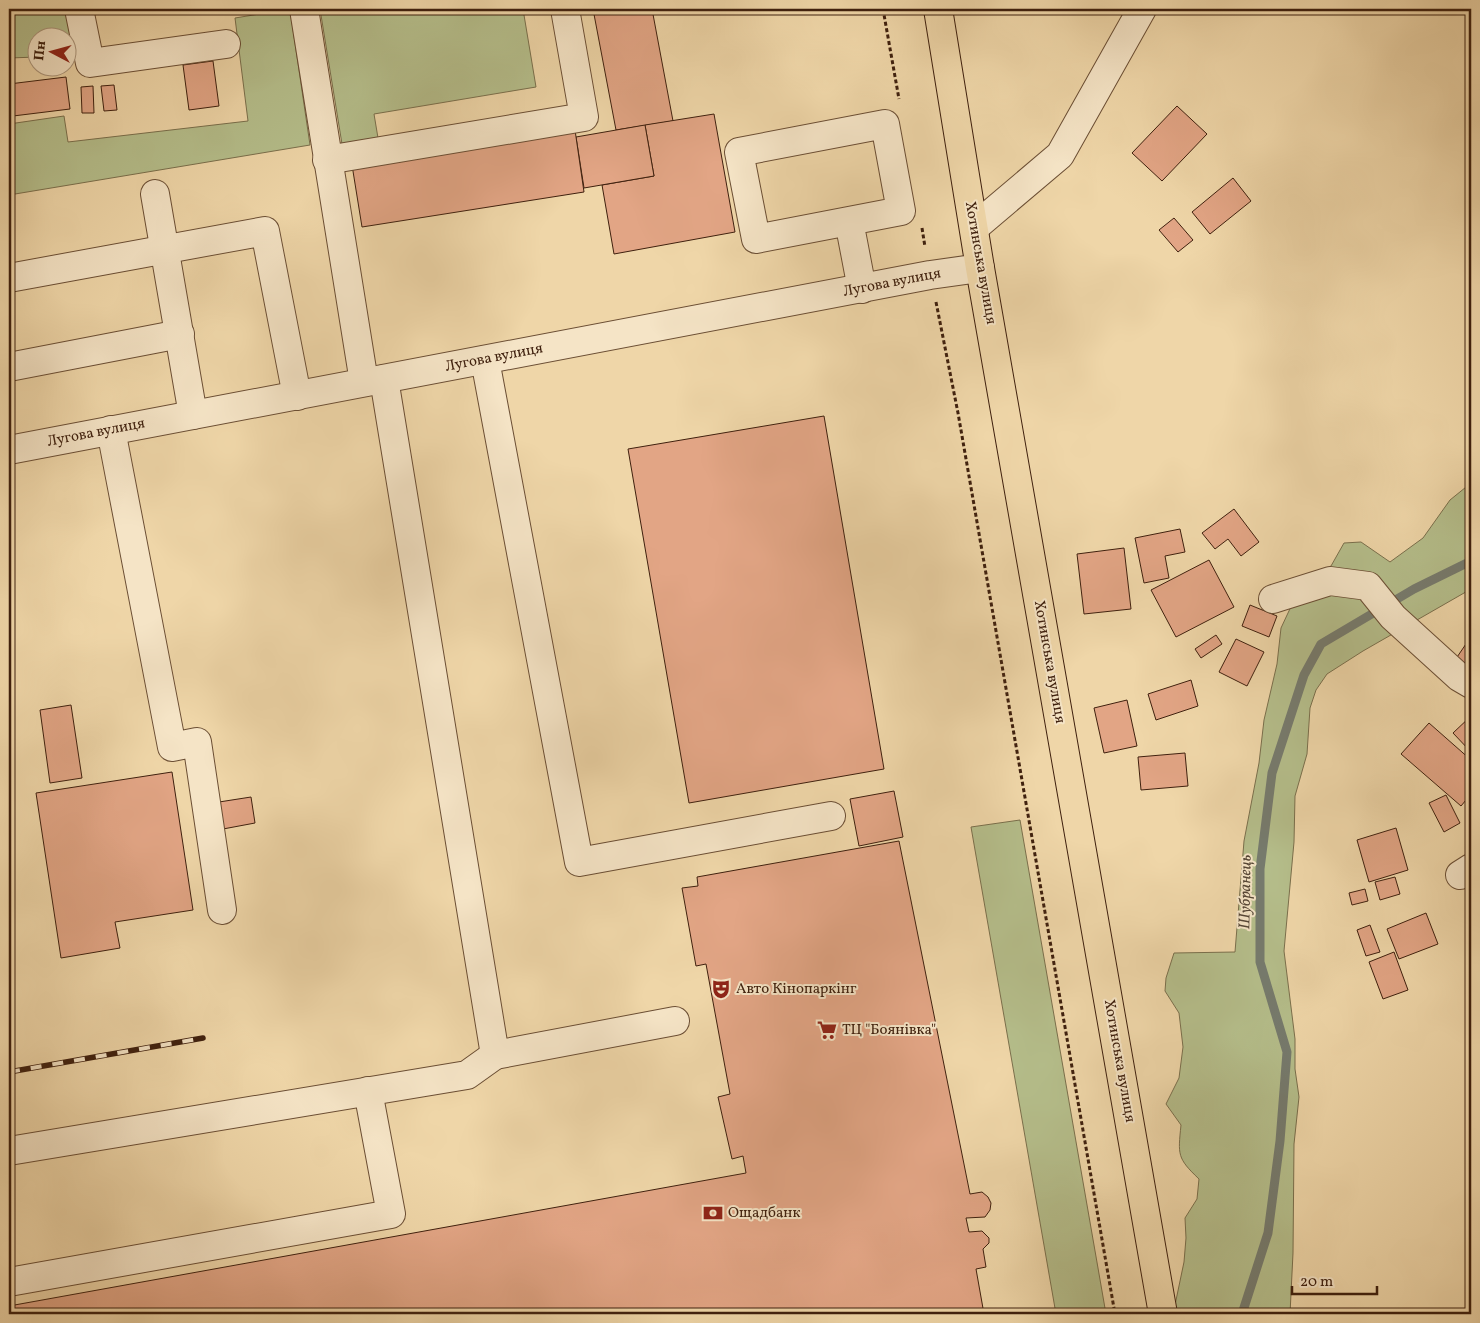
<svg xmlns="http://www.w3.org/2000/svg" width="1480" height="1323" font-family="Vollkorn,serif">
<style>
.green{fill:#b5be8b;stroke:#7a6f4c}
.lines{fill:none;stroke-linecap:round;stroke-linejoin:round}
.stream{stroke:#767b6e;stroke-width:9}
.building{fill:#e2a585;stroke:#3f200e}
.minor-casing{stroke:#6b4e34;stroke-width:30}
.highway-casing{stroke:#3f200e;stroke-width:30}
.path{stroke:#3f200e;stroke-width:3;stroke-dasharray:4 2.5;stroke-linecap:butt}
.minor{stroke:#f5e4c6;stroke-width:28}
.highway{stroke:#efd6a8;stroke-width:28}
.rail-casing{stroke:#3f200e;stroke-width:5.5}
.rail{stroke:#f5e4c6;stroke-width:4;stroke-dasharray:11;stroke-linecap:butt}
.labels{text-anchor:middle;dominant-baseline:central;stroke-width:4;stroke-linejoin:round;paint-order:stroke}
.street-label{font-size:15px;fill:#3f200e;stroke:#f5e4c6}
.poi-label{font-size:15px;fill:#3f200e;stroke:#f5e4c6;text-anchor:start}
.water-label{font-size:16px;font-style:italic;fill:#564636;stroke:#f5e4c6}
</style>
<rect width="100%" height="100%" fill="#efd6a8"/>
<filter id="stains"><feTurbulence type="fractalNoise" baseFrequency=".004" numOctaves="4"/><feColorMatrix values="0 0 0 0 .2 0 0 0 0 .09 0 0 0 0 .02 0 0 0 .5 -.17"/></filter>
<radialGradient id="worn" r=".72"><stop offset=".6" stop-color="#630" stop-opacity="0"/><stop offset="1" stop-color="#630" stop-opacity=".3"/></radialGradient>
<g class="green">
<path d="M9,9H72L81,55H68V38H38L37,57L9,58Z"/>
<path d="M290,9L310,145L9,195V124L64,116L68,142L248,121L235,18Z"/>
<path d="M320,9H523L536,87L374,114L378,138L342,144Z"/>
<path d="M1471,483V589L1363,651L1327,674L1316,690L1310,708L1307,754L1295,796L1294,842L1284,951L1295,1039V1069L1299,1097L1294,1144L1293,1253L1290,1314H1180L1175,1305L1184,1262L1186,1238L1185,1218L1197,1199L1199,1179C1177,1158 1178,1155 1181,1125L1166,1104L1179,1078L1183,1047L1179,1013L1165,991L1166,978L1174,953L1235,952L1244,841L1259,763L1264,720L1277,664L1281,628L1302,583L1331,566L1344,543L1361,542L1390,562L1423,538L1450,500Z"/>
<path d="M1020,820L1106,1314H1056L971,827Z"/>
</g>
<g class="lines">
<path class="stream" d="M1242,1314L1268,1233L1280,1141L1287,1052L1260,962V869L1272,773L1304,675L1321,644L1414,589L1471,561"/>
</g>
<g class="building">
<path d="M593,9H652L673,121L616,130Z"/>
<path d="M213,61L219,106L189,110L183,65Z"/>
<path d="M66,77L70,109L13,116L9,84Z"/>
<path d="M114,85L117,110L104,111L101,86Z"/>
<path d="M93,86L94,113H82L81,87Z"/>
<path d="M1177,106L1207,134L1162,181L1132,153Z"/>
<path d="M714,114L735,232L614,254L602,185L654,176L645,125Z"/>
<path d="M645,125L654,176L584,188L576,137Z"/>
<path d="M575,130L584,192L362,227L352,165Z"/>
<path d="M1233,178L1251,201L1210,234L1192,212Z"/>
<path d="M1174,218L1193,240L1178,252L1159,230Z"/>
<path d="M824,416L884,769L689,803L628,449Z"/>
<path d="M1234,509L1259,542L1241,556L1228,539L1215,549L1202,533Z"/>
<path d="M1180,529L1185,552L1165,556L1169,578L1144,583L1135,538Z"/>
<path d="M1124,548L1131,609L1084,614L1077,554Z"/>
<path d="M1209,560L1234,607L1176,637L1151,590Z"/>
<path d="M1250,605L1277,616L1269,637L1242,626Z"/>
<path d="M1216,635L1222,644L1201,658L1195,649Z"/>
<path d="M1236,639L1264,652L1247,686L1219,672Z"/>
<path d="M1468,641L1471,643V676L1453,663Z"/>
<path d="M1191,680L1198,706L1156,720L1148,694Z"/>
<path d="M1127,700L1137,746L1104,753L1094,708Z"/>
<path d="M71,705L82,778L50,783L40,710Z"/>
<path d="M1471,716V752L1453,733Z"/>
<path d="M1429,723L1471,760V794L1461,806L1401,754Z"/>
<path d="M1185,753L1188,786L1141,790L1138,757Z"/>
<path d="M172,772L193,910L115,922L120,948L61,958L36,793Z"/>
<path d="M894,791L903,837L859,846L850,799Z"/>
<path d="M1446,795L1460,823L1444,832L1429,803Z"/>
<path d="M251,797L255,823L223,829L219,802Z"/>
<path d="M1396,828L1408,870L1369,882L1357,840Z"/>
<path d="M899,841L970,1194L982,1192L988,1197L991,1203L990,1210L985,1217L966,1218L969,1232L982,1231L989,1238V1243L983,1249L986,1267L976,1269L984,1314H9V1306L746,1173L743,1156L732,1159L718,1097L730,1094L706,964L696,966L682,888L698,886L697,877Z"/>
<path d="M1395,877L1400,894L1380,900L1375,882Z"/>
<path d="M1365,889L1368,901L1352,905L1349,893Z"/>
<path d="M1426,913L1438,944L1399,959L1387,929Z"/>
<path d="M1370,925L1380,952L1366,956L1357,930Z"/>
<path d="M1394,952L1408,990L1383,999L1369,962Z"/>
</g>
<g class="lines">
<defs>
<g id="minor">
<path d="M79,9L90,63L226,44"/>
<path d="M304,9L364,382"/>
<path d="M327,160L584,117L565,9"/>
<path d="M155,194L193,415"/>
<path d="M849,221L756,239L739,152L885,124L901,211L849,221L862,289"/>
<path d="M975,227L1060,155L1142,9"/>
<path d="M9,278L265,231L297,396"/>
<path d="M485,360L579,862L831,816"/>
<path d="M9,367L180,334"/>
<path d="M384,379L495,1055L675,1021"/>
<path d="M111,430L172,747L197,742L222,910"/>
<path d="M9,450L930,275L980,268"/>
<path d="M1273,599L1330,581L1368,586L1393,617L1459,677L1471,684"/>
<path d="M1460,875L1471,868"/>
<path d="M9,1151L467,1075L495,1055"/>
<path d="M9,1282L391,1214L368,1091"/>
</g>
<path id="highway" d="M938,9L980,268L1163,1314"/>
</defs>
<use href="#minor" class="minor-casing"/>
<use href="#highway" class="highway-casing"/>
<g class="path">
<path d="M883,9L899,99"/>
<path d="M922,228L925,247"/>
<path d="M936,302L958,413L1115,1314"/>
</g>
<use href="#minor" class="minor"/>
<use href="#highway" class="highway"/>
<defs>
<path id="rail" d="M9,1072L203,1038"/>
</defs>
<use href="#rail" class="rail-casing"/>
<use href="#rail" class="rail"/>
</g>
<defs>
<symbol id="theatre-bare" viewBox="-9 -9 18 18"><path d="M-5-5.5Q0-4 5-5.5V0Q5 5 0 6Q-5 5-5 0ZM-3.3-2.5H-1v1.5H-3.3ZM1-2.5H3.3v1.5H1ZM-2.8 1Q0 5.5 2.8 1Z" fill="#8f2418" stroke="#f5e4c6" stroke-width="2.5" paint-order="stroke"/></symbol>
<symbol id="supermarket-bare" viewBox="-9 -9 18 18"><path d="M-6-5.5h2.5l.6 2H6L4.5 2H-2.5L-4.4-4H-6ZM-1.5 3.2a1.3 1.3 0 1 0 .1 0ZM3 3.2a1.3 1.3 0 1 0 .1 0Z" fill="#8f2418" stroke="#f5e4c6" stroke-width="2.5" paint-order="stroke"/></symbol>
<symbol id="bank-bare" viewBox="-9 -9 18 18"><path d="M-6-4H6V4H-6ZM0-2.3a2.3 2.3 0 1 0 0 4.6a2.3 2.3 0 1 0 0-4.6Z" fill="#8f2418" stroke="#f5e4c6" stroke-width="2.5" paint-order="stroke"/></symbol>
</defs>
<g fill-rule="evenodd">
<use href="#theatre-bare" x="707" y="975" width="28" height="28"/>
<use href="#supermarket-bare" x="813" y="1016" width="28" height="28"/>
<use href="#bank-bare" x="699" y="1199" width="28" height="28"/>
</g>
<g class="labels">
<g class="street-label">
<text transform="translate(980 263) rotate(80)">Хотинська вулиця</text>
<text transform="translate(892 283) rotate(-11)">Лугова вулиця</text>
<text transform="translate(494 358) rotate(-11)">Лугова вулиця</text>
<text transform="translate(96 433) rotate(-11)">Лугова вулиця</text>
<text transform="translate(1049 662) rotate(80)">Хотинська вулиця</text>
<text transform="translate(1119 1061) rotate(80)">Хотинська вулиця</text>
</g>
<g class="poi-label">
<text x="736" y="989">Авто Кінопаркінг</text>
<text x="842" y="1030">ТЦ "Боянівка"</text>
<text x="728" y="1213">Ощадбанк</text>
</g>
<g class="water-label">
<text transform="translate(1246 892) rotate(-89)">Шубранець</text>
</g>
</g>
<rect width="1480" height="1323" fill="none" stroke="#efd6a8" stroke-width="30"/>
<rect x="10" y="10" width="1460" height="1303" fill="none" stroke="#3f200e" stroke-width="2.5"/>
<rect x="15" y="15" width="1450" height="1293" fill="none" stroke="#3f200e"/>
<g transform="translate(52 52) rotate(276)"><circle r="24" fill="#f5e4c6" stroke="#ac967c"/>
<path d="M0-4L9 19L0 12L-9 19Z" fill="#8f2418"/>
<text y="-8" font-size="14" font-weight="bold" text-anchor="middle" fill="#3f200e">Пн</text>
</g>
<path d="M1292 1286v8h85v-8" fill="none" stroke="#3f200e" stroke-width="2.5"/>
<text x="1300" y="1286" font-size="15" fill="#3f200e" stroke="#f5e4c6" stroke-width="4" paint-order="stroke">20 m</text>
<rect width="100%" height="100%" filter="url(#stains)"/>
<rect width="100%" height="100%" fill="url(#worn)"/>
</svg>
